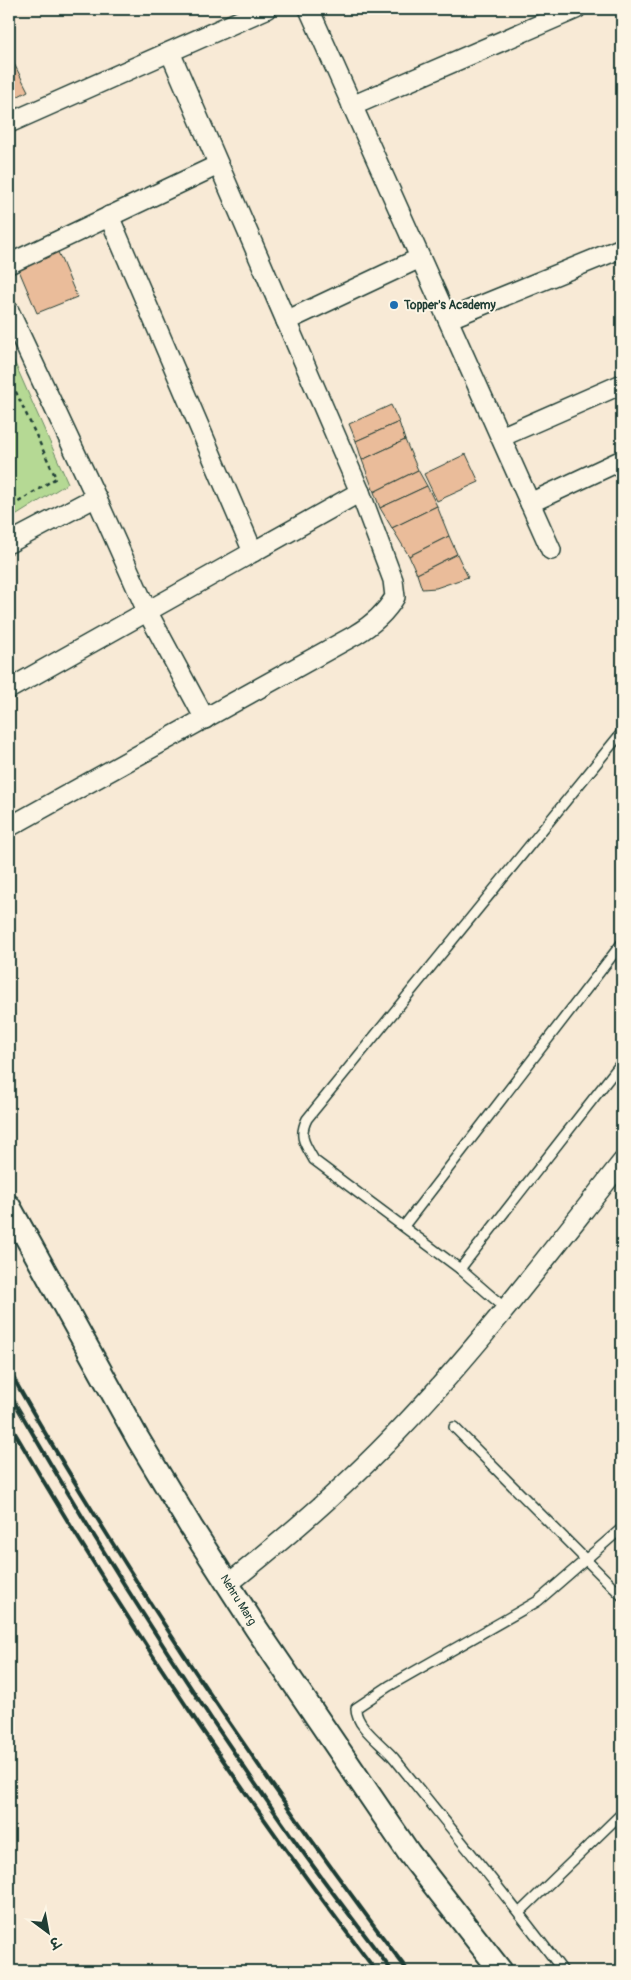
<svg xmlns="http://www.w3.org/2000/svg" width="631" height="1980" font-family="Pangolin,'Playpen Sans Deva',sans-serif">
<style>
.green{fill:#b5d994;stroke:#6a8b64}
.building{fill:#eabc9a;stroke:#1f3d34}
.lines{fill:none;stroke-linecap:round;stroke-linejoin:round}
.service-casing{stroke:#1f3d34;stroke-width:12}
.minor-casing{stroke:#1f3d34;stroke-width:22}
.tertiary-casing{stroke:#1f3d34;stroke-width:26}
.path{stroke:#1f3d34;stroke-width:2.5;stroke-dasharray:4 4;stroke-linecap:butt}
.service{stroke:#fcf5e5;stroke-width:9}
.minor{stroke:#fcf5e5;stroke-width:19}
.tertiary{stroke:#fcf5e5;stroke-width:22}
.rail{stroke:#1f3d34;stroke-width:4}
.poi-dot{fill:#1f6fb2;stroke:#fcf5e5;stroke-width:2}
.labels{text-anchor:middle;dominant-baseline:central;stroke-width:4;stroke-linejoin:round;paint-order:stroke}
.poi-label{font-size:12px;font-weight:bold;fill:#1f3d34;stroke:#fcf5e5;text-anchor:start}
.street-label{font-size:12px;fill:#1f3d34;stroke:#fcf5e5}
</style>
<rect width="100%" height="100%" fill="#f8ead6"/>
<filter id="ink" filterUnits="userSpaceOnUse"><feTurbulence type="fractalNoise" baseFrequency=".02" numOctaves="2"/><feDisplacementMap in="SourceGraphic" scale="10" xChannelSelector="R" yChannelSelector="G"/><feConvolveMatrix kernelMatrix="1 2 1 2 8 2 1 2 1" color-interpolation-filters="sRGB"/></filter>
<g filter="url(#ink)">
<path class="green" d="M9,350L68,483L9,520Z"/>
<g class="building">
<path d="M9,54L28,91L9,101Z"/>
<path d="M58,252L77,297L37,313L18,268Z"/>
<path d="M391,405L399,422L356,441L349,424Z"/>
<path d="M399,422L405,440L362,460L356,441Z"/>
<path d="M405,440L418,470L374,492L362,460Z"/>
<path d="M466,454L479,482L437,501L424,474Z"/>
<path d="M418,470L427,486L380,508L374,492Z"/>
<path d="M427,486L437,506L392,528L380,508Z"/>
<path d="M437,506L449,536L409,556L392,528Z"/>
<path d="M449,536L457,554L417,574L409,556Z"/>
<path d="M457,554L468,577L436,588L422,589L417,574Z"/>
</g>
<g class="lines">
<defs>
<g id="service">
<path d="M404,1226L622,943"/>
<path d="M460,1269L622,1062"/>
<path d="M506,1309L460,1269L314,1160C305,1144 298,1137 307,1119L622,732"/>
<path d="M454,1427L622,1596"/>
<path d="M519,1913L622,1813"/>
<path d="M563,1971C509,1898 451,1829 394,1758C383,1745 355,1726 356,1708L389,1686L538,1601L622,1528"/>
</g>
<g id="minor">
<path d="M309,9L551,550"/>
<path d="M352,106L576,9"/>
<path d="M9,123L266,9"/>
<path d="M109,216L253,552"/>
<path d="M9,264L218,165"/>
<path d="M9,311L96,497L147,611L205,719"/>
<path d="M448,319L622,248"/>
<path d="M286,321L420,258"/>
<path d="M501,437L622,384"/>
<path d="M530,503L622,460"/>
<path d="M9,543L96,497"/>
<path d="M9,689L360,492"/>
<path d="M9,827L355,635C372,625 385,614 395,597L393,580L360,492L170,52"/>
<path d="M228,1584C291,1534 351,1482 405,1424C483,1342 552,1250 622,1162"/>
</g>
<path id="tertiary" d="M9,1206L138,1439L191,1527L256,1628L409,1853L501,1971"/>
</defs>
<use href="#service" class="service-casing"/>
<use href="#minor" class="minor-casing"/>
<use href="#tertiary" class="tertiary-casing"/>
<g class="path">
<path d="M9,377L56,478L9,508"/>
<path d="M9,396L16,392"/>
</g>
<use href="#service" class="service"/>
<use href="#minor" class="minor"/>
<use href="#tertiary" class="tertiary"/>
<g class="rail">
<path d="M9,1370C40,1427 75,1483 110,1539C202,1688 302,1831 408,1971"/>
<path d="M9,1393C97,1546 193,1696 295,1841C326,1885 360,1928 392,1971"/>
<path d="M9,1423C120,1613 242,1796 376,1971"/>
</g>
</g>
</g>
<circle class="poi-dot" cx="394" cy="305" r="5"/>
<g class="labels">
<g class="poi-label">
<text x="404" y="305">Topper's Academy</text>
</g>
<g class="street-label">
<text transform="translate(238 1600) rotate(58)">Nehru Marg</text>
</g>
</g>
<rect width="631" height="1980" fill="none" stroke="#fcf5e5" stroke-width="30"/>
<rect x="15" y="15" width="601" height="1950" fill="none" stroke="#1f3d34" stroke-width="2" filter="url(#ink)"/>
<g transform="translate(48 1932) rotate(148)" stroke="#fcf5e5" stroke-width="4" paint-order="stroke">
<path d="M0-4L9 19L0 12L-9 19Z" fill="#1f3d34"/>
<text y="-8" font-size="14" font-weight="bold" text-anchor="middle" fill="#1f3d34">उ</text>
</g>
</svg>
